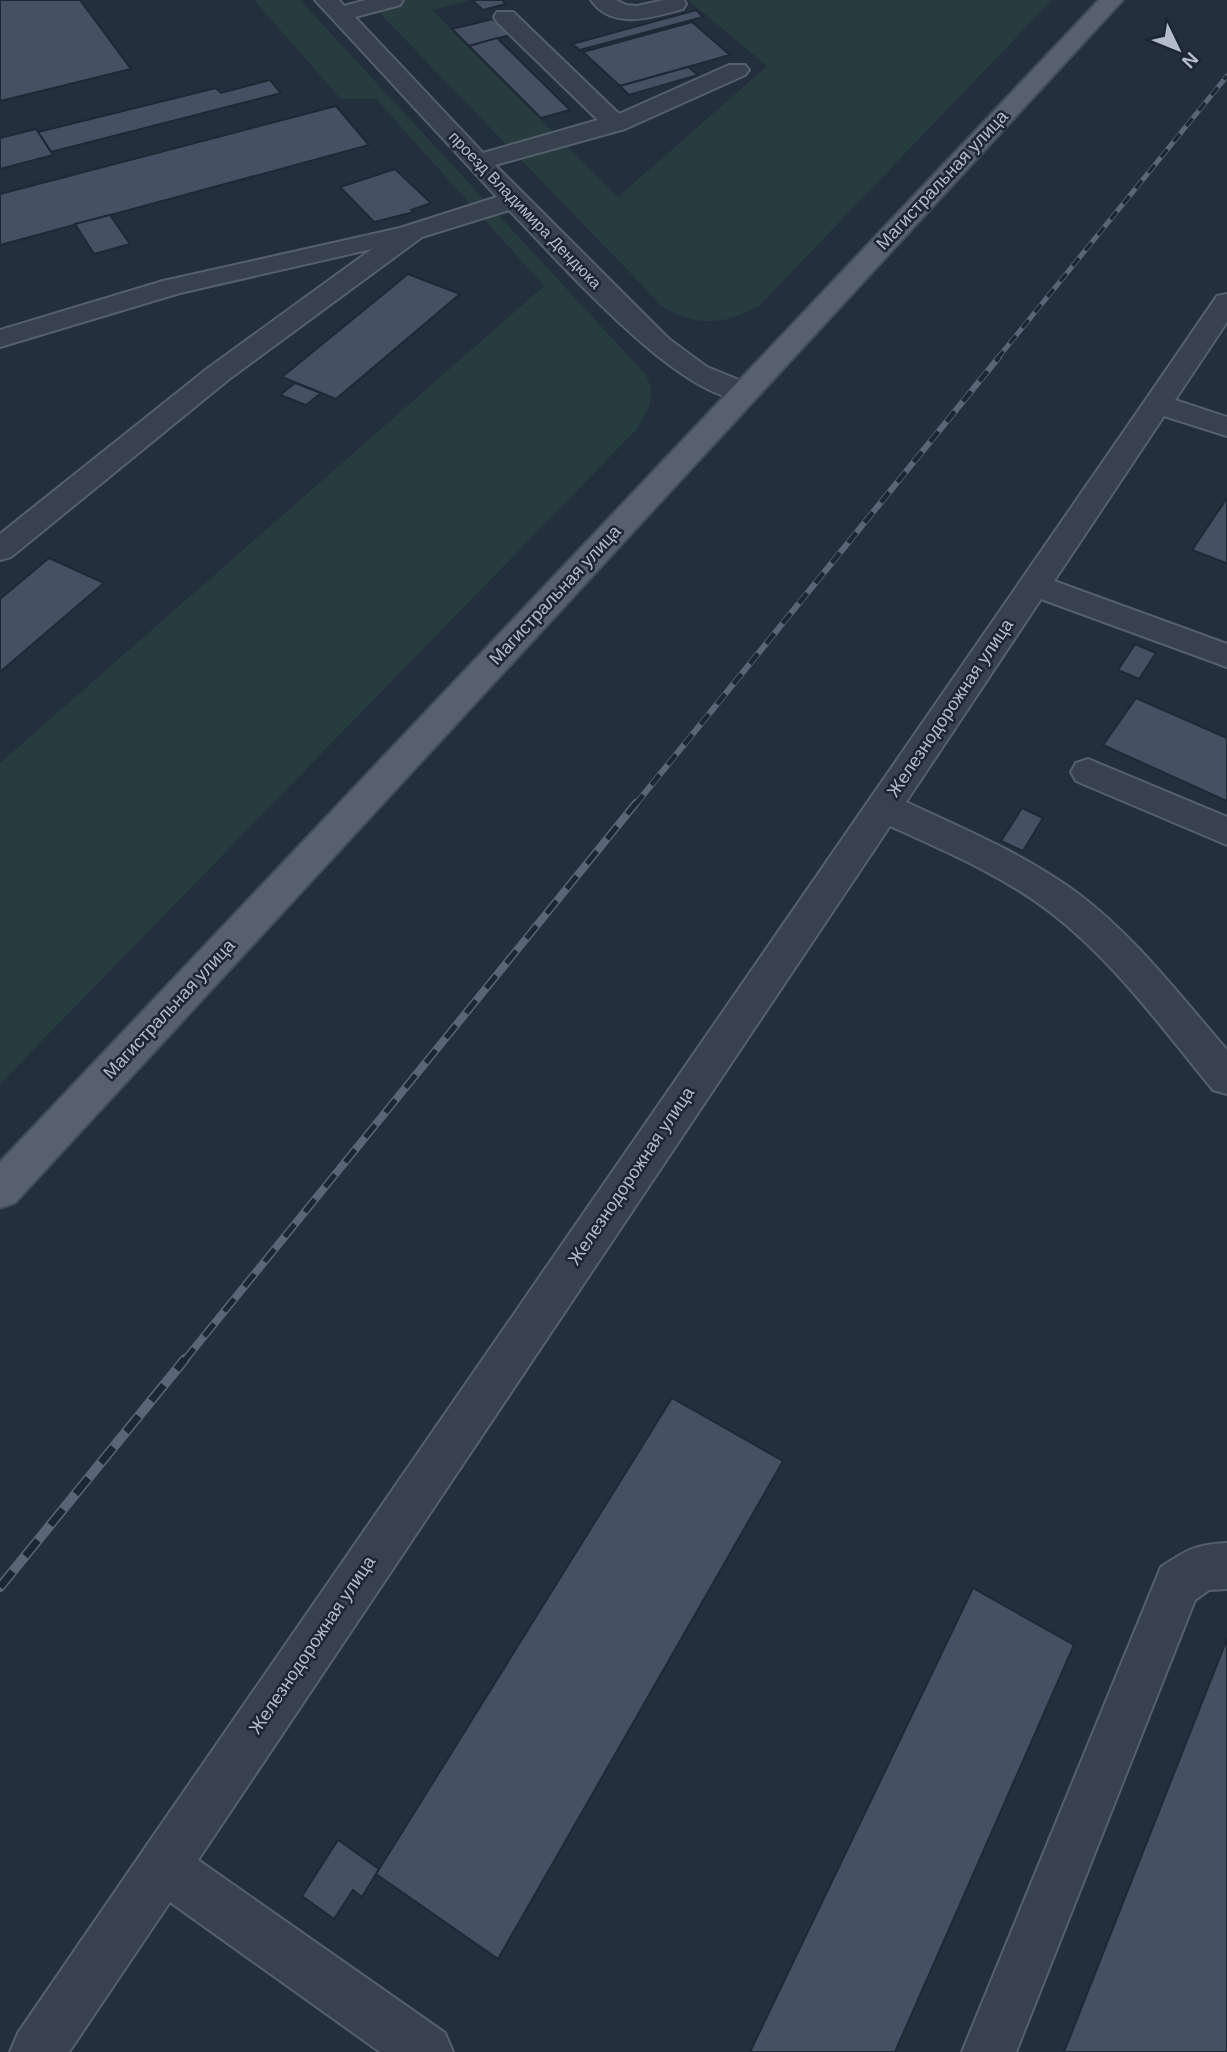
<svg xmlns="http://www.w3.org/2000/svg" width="1227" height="2052" font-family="Helvetica,sans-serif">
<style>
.green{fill:#263c3f}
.building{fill:#455162;stroke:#1f2835;stroke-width:2}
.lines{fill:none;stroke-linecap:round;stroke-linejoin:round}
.minor-casing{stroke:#565f6c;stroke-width:4}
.major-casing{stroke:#414a57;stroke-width:4}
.minor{fill:#38414e;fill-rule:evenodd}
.major{fill:#56606e;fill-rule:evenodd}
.rail-far3-casing{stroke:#5a6575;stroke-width:5}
.rail-far2-casing{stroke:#5a6575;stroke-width:6}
.rail-far1-casing{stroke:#5a6575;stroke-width:8}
.rail-casing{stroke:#5a6575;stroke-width:10}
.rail-far3{stroke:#1d2633;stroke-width:3.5;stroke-dasharray:10;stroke-linecap:butt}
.rail-far2{stroke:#1d2633;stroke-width:4.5;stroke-dasharray:13;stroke-linecap:butt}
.rail-far1{stroke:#1d2633;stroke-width:5;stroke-dasharray:16;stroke-linecap:butt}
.rail{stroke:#1d2633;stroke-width:7;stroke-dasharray:20;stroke-linecap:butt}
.labels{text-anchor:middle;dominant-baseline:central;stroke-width:5;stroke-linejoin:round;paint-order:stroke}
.far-street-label{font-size:16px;fill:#b4bcc9;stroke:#1d2633}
.street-label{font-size:18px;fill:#b4bcc9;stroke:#1d2633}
</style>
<rect width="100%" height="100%" fill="#242f3e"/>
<g class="green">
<path d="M254,0H300L646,375C657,398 649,407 637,429L0,1084V763L544,286L376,99H341Z"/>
<path d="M367,0H471L432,10L618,197L767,66L688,0H1052L760,305C726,325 696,328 662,306Z"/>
</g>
<g class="building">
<path d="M0,0H80L131,69L0,101Z"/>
<path d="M472,0H502L506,4L483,10Z"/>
<path d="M696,10L703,17L580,50L572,44Z"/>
<path d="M493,19L510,35L469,46L452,29Z"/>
<path d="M692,22L730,55L620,86L583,52Z"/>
<path d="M497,38L570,110L541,118L469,46Z"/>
<path d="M688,67L698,75L629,95L620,86Z"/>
<path d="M270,80L281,93L51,152L38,132L216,88L221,93Z"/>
<path d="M336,106L369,145L0,245V194Z"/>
<path d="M36,129L53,155L0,169V138Z"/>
<path d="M395,169L431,203L411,210L414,212L374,222L340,187Z"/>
<path d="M110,215L130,244L94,254L75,224Z"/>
<path d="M408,274L460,294L336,399L282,377Z"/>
<path d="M295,383L321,393L306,405L280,395Z"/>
<path d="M1227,498V562L1226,563L1192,550Z"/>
<path d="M49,558L104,583L0,672V599Z"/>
<path d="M1135,644L1156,653L1139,679L1118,670Z"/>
<path d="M1136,698L1227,738V801L1103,745Z"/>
<path d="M1022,808L1043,818L1023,851L1001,841Z"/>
<path d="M672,1398L783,1461L498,1959L376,1874Z"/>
<path d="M973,1588L1074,1645L895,2052H750Z"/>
<path d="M1227,1639V2052H1064Z"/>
<path d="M338,1840L379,1869L362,1897L353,1890L334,1919L302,1896Z"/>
</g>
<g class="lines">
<defs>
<g id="minor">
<path d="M315,0H339L344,6L366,0H403L400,5L355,17L483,153L598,120L497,22L494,17L497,12H513L619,114L729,65H745L749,70L745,75L625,129L495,165L669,339L707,367L754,386L758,392L754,398C690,415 554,255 509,210L422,237L228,380L11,557L0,560V534L208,368L372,249L180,293L0,347V330L163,281L400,228L497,197Z"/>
<path d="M591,0H616L626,5L637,6L664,0H684L686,4L683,9C654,17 612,31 591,0Z"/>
<path d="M1227,294V322L1175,400L1227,417V436L1164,416L1054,581L1227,644V667L1041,599L906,802C964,829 1024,854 1076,892C1135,936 1179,995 1227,1050V1094L1213,1090C1162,1028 1114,961 1050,912C1002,875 945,851 890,826L198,1860L445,2033L453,2052H380L170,1902L69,2052H10L18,2033L145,1848L1147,398L1217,296Z"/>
<path d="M1088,759L1227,817V845L1076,781L1071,772L1076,763Z"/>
<path d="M1227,1543V1589L1209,1590L1195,1600L1016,2052H962L1161,1567C1186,1550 1197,1544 1227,1543Z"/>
</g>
<path id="major" d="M1099,0H1123L15,1203L0,1208V1162Z"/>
</defs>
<use href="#minor" class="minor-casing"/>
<use href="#major" class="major-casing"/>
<use href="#minor" class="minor"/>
<use href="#major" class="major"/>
<defs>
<path id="rail-far3" d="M997,359L1227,76"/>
<path id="rail-far2" d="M635,805L999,357"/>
<path id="rail-far1" d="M184,1361L636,803"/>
<path id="rail" d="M0,1587L185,1359"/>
</defs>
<use href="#rail-far3" class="rail-far3-casing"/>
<use href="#rail-far2" class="rail-far2-casing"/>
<use href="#rail-far1" class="rail-far1-casing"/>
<use href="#rail" class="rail-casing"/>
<use href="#rail-far3" class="rail-far3"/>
<use href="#rail-far2" class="rail-far2"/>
<use href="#rail-far1" class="rail-far1"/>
<use href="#rail" class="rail"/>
</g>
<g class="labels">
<g class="far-street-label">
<text transform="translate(525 210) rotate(46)">проезд Владимира Дендюка</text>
</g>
<g class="street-label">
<text transform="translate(942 180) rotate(-47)">Магистральная улица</text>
<text transform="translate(555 595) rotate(-47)">Магистральная улица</text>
<text transform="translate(950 708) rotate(-56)">Железнодорожная улица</text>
<text transform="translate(169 1009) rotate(-47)">Магистральная улица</text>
<text transform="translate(631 1176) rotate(-56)">Железнодорожная улица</text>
<text transform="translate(312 1645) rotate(-56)">Железнодорожная улица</text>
</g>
</g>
<g transform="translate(1178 49) rotate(133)" stroke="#1d2633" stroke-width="5" paint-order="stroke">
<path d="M0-5L12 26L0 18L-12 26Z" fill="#b4bcc9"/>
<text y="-10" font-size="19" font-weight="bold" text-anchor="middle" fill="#b4bcc9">N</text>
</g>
</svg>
